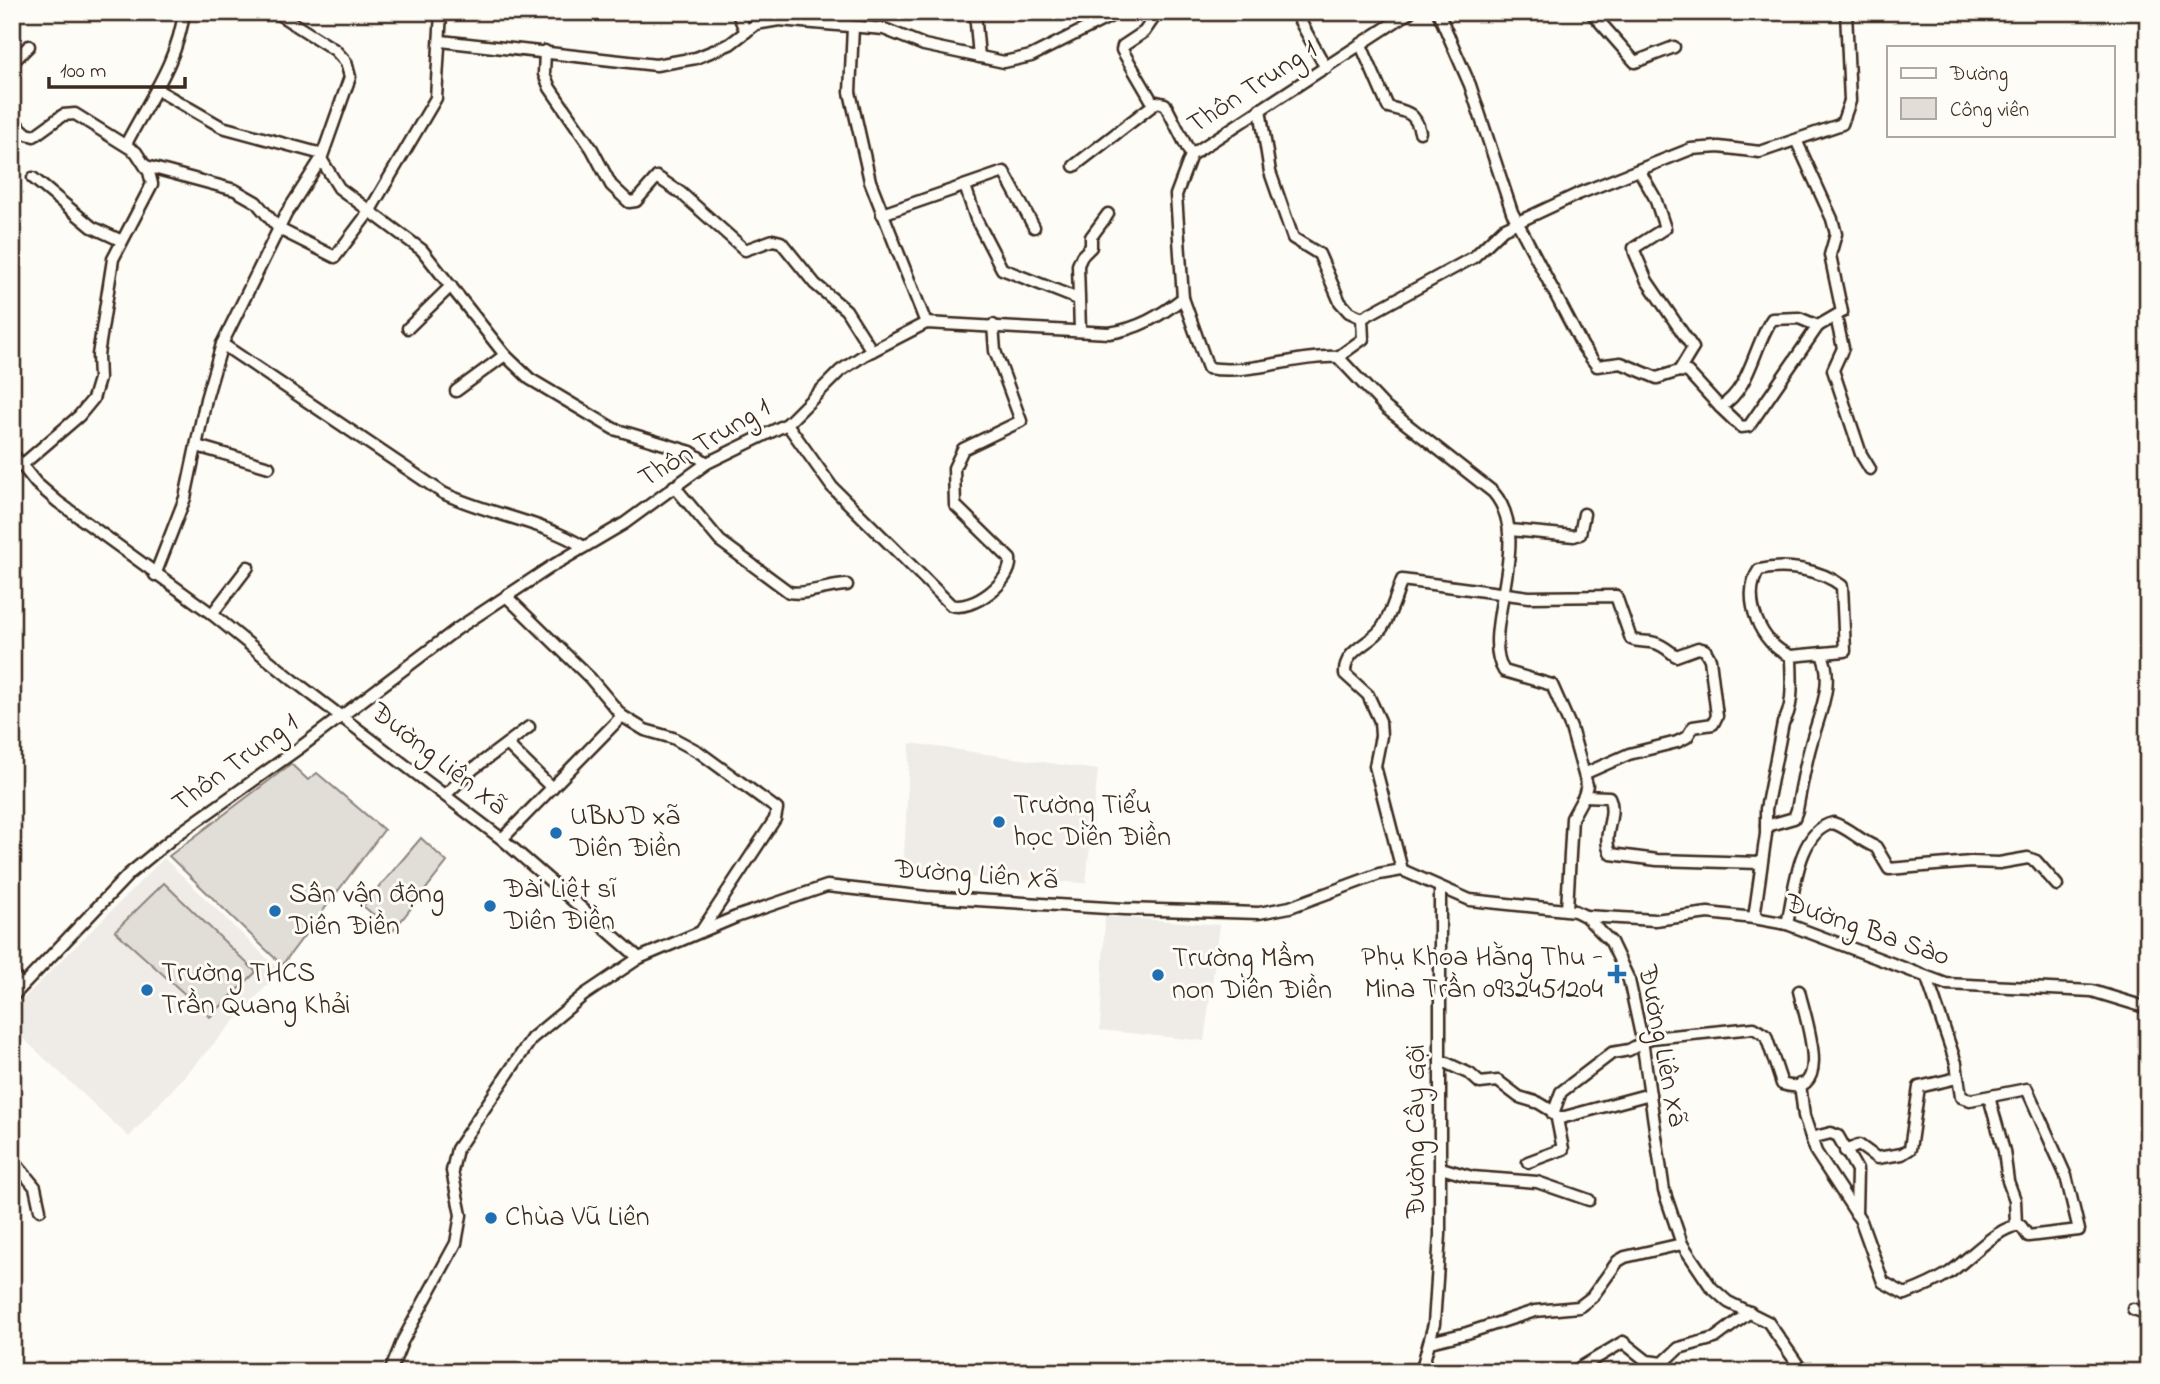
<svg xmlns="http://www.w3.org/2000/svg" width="2160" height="1384" font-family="'Indie Flower',sans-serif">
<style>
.built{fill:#efece7}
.green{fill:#e1ded7;stroke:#8e847a;stroke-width:2}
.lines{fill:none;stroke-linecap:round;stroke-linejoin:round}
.street-casing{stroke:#3b2a1e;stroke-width:15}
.street{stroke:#fdfcf7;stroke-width:10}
.poi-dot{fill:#1f6fb2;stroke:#fdfcf7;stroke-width:2.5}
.labels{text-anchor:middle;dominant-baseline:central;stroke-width:6;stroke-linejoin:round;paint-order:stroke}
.street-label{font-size:28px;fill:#3b2a1e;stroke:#fdfcf7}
.poi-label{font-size:28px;fill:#3b2a1e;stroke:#fdfcf7;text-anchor:start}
</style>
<rect width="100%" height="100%" fill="#fdfcf7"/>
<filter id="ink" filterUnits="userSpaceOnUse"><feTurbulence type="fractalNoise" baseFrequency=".0143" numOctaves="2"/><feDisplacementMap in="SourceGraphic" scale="14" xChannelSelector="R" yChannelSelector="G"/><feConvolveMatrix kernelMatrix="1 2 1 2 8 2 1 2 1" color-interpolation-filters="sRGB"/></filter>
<g filter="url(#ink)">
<g class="built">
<path d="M910,743L1098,770L1086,883L903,875Z"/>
<path d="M164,858L280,971L129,1137L12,1028V1010Z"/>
<path d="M1105,916L1220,925L1204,1041L1100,1030Z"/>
</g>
<g class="green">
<path d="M291,764L308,780L317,773L384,830L282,965L169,856Z"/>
<path d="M421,838L447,862L393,931L363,906Z"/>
<path d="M164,883L256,972L210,1017L115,931Z"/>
</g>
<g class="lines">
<defs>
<g id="street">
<path d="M737,12L746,32"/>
<path d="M975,12L979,57"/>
<path d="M1295,12L1326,68"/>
<path d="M1438,12L1470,85L1512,212L1583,347L1597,366L1621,363L1657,378L1679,371L1688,372L1720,407C1750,390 1754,345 1772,319L1799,318L1818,326L1842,312L1830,255L1836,234L1832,219L1797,142"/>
<path d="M1591,12L1635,62L1674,47"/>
<path d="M853,27L850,92L870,181L926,323"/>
<path d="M441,41L656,65L696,58L730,44L756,24L779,20L884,29L924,45L1004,62L1031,56L1119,12"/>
<path d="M1361,45L1388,107C1407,112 1415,112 1420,132"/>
<path d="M545,51L544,74L550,88L592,149L611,185L629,202L636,201L657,177L681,193L745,250L773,240L781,242L815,284L846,310L872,351"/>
<path d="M12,63L29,46"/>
<path d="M156,89L222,127L322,154"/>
<path d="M1153,103L1122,50L1123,46L1144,32L1158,12"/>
<path d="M1260,109L1270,172L1293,238L1319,254L1340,302L1349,312L1362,318"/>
<path d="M12,120L27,134L34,136L63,115L75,114L136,152L149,172L152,184L113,259L98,355L99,379L93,399L79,416L22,465"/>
<path d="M126,144C148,101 178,61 184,12"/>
<path d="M321,159L339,188L422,250L505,355L530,379L614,429L691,452L707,463"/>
<path d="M146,166L235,190L256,202L279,229L335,257L369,212L436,98L441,12"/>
<path d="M1074,166L1157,102L1165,104L1191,155"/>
<path d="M1639,170L1655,198L1665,228L1634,248L1635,253L1647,281L1693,348L1679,371"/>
<path d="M33,178L92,227L120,240"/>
<path d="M965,186L976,219L1002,269L1078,299"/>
<path d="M882,214L1004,172L1034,227"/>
<path d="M1183,298L1208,368C1253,375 1294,355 1338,357L1386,408L1493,492C1536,541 1478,631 1504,671L1552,685L1571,728L1587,785L1584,796L1572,818L1567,909"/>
<path d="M1836,317L1843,348L1833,370L1861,454L1870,469"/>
<path d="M408,328L451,286"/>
<path d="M1080,331L1078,265L1082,256L1091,247V237L1108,214"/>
<path d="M222,344L443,493C489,515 540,520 584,547"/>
<path d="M1338,357L1363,339L1362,318L1474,257L1503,229L1578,194L1691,149L1719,147L1760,152L1842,124L1850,101L1846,12"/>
<path d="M456,391L505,355"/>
<path d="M1720,407L1741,427L1749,426L1818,326"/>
<path d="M787,424L832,487L951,605C972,612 1013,581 1010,559L955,505L954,468L963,449L1021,421L995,351L993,325"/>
<path d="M197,446L269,467"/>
<path d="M12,453L36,483L58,502L212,614L293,680L502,839L639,958L736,917L827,886L927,897L1124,909L1259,913L1290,907L1379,874L1402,870L1470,900L1575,911L1585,916L1611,942L1629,980L1642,1040L1664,1191L1682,1244L1711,1287L1728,1302L1768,1322L1803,1372"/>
<path d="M674,486L720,541L789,592C804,596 829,585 847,585"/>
<path d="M1510,530L1574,536L1580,534L1584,514"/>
<path d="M155,575L185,498L206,399L222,344L286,214L321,159L350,77L346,62L335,50L275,12"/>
<path d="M507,597L590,678L622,716L645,730L673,738L699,752L777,809L775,819L702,930"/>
<path d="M212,614L248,567"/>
<path d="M507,744L552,788"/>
<path d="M445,795L473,769L529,727"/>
<path d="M1584,796L1609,797C1618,816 1600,836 1611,854L1657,860L1760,863"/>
<path d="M1766,826L1794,818L1797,810C1801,788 1805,765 1811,744C1818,717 1836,681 1821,653"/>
<path d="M502,839L622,716"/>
<path d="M1402,870L1375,766L1381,736L1380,721L1368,695L1345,674C1344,649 1370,645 1382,628C1391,615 1396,595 1402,580L1529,597L1616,596L1631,639C1640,643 1646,640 1655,643C1663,645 1669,651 1676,656L1698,648L1705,650L1710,659L1717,716L1713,724L1693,727L1687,737L1677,742L1629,754L1586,773"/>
<path d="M1585,916L1655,920L1708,913L1754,918L1787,924L1946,984L2092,991L2148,1008"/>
<path d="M1754,918L1766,834V809L1783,723C1795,706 1791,676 1791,656C1761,646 1740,597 1759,570C1785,564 1820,569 1842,586L1845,651L1791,656"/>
<path d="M1787,924C1794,895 1797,831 1833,823C1849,828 1860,841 1876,847L1889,869L1971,862L1999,863L2028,858L2036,861L2057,885"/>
<path d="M12,974L22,986"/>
<path d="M12,997L129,874L174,837L298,749L457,629L552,566L625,523L707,463L787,424L840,371L864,355L926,323L1109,333C1138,329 1160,316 1183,298L1176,195L1191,155L1410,12"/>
<path d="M1440,1060L1470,1074L1480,1083L1498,1081L1519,1097L1539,1103L1552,1111"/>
<path d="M1800,1084L1804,1116L1816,1152L1861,1221L1883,1282L1905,1294C1921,1288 1935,1282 1949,1273C1967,1261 2001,1223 2021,1226L2028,1236L2079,1230L2066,1176L2027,1089L1970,1100L1961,1097L1956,1063L1927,978"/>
<path d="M1650,1094L1561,1118L1553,1114L1561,1092L1612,1053L1629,1050L1651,1038L1754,1028L1766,1036L1782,1084C1836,1101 1804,1014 1799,991"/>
<path d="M1989,1097L2004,1151L2008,1181L2015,1200L2016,1225"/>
<path d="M1811,1138L1831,1133L1838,1136L1857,1170L1856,1214"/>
<path d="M1845,1151L1859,1145L1877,1158L1902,1154L1910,1149L1919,1087L1957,1078"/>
<path d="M12,1159L35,1187L40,1210"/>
<path d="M1528,1162L1563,1149L1557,1119"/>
<path d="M1441,1168L1472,1177L1537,1182L1589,1200"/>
<path d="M2133,1309L2148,1314"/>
<path d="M1430,1342L1467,1333L1535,1311L1579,1307L1592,1297L1618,1261L1625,1257L1682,1244"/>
<path d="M390,1372L402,1342L456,1243L461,1215L452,1171L457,1149L532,1038L584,995L639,958"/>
<path d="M1421,1372L1434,1324L1440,1235V888"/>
<path d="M1573,1372L1623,1342L1647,1361L1663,1363L1679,1348L1715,1338L1750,1312"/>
</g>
</defs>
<use href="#street" class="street-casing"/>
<use href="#street" class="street"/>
</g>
</g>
<g class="poi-dot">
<circle cx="999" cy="822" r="7"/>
<circle cx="556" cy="833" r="7"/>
<circle cx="490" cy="906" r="7"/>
<circle cx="275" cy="911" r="7"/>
<path d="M1613.5 963.5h7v7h7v7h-7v7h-7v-7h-7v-7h7z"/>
<circle cx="1158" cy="975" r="7"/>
<circle cx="147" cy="990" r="7"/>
<circle cx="491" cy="1218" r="7"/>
</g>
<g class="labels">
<g class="street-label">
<text transform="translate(1253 88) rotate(-33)">Thôn Trung 1</text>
<text transform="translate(705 444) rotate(-31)">Thôn Trung 1</text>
<text transform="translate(438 760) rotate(38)">Đường Liên Xã</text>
<text transform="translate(236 764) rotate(-36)">Thôn Trung 1</text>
<text transform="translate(976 876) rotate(4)">Đường Liên Xã</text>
<text transform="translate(1867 931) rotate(19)">Đường Ba Sào</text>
<text transform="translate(1661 1046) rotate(79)">Đường Liên Xã</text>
<text transform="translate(1417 1131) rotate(-90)">Đường Cây Gội</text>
</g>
<g class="poi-label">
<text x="1013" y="806">Trường Tiểu<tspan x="1013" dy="32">học Diên Điền</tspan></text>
<text x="570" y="817">UBND xã<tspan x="570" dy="32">Diên Điền</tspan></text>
<text x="504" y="890">Đài Liệt sĩ<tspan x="504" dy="32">Diên Điền</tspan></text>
<text x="289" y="895">Sân vận động<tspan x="289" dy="32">Diên Điền</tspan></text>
<text x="1603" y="958" text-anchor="end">Phụ Khoa Hằng Thu -<tspan x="1603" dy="32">Mina Trần 0932451204</tspan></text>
<text x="1172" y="959">Trường Mầm<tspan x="1172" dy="32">non Diên Điền</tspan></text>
<text x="161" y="974">Trường THCS<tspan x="161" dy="32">Trần Quang Khải</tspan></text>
<text x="505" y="1218">Chùa Vũ Liên</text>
</g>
</g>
<rect width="2160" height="1384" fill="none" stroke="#fdfcf7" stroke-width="42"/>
<rect x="21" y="21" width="2118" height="1342" fill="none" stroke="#3b2a1e" stroke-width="2.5" filter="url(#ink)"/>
<rect x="1887" y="46" width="228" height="91" fill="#fdfcf7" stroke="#afa8a0" stroke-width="2"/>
<rect x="1901" y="68" width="35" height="10" fill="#fdfcf7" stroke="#afa8a0" stroke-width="2"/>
<text x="1950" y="80" font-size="21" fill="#3b2a1e">Đường</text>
<rect x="1901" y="98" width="35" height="21" fill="#e1ded7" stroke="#afa8a0" stroke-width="2"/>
<text x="1950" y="116" font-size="21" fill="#3b2a1e">Công viên</text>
<path d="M49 77v10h136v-10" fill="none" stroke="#3b2a1e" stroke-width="3.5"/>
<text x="60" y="77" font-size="21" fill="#3b2a1e" stroke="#fdfcf7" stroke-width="5" paint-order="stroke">100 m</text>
</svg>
